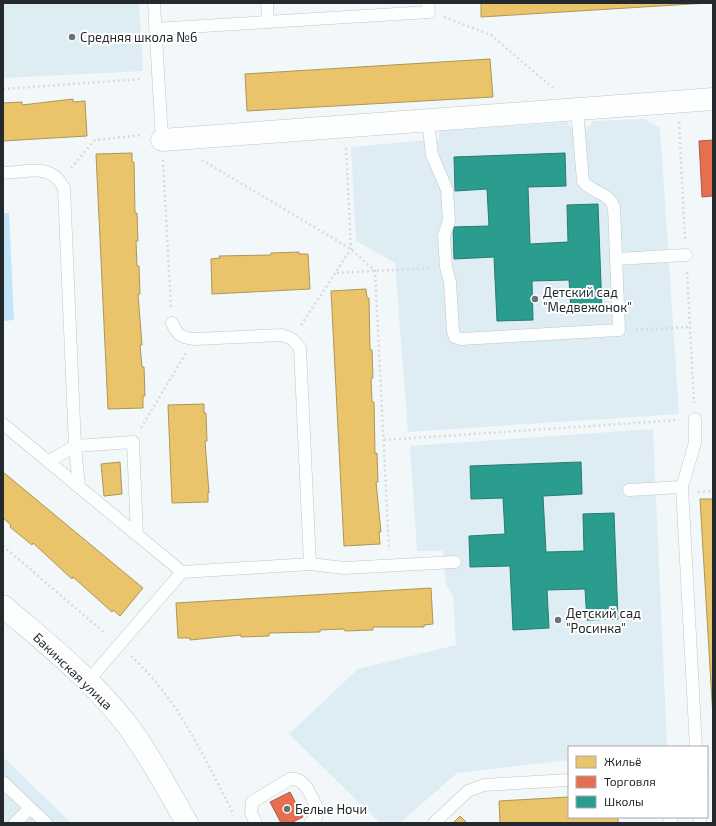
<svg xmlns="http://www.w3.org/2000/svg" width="716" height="826" font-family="'Exo 2',sans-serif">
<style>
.built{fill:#deecf3}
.green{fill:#c1e6f9}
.homes{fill:#e9c46a;stroke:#ae9658}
.shops{fill:#e76f51;stroke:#ac5a46}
.schools{fill:#2a9d8f;stroke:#287a72}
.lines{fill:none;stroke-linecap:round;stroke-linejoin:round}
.lane-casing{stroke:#c0c6c8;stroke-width:13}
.street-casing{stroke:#c0c6c8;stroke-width:23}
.secondary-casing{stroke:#c0c6c8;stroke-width:23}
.path{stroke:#d9dbdb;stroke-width:2.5;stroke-dasharray:2 3;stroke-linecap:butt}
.lane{stroke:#fdfefe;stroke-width:12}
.street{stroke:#fdfefe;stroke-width:22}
.secondary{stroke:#fdfefe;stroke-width:22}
.poi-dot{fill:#6b7175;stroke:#fff;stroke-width:1.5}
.labels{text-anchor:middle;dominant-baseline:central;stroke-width:4;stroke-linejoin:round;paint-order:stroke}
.poi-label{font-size:13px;fill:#23292d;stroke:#fff;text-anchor:start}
.street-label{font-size:13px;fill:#23292d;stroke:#fff}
</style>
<rect width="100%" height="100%" fill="#f2f7fa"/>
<g class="built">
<path d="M3,3H139L143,71L3,78Z"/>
<path d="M644,119L660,128L679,414L408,432L395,263L356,241L351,147L439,139V131L567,122L573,128L589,127L593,121Z"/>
<path d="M653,429L667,747H569V760L457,773L400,823H380L289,734L358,669L456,645L453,595L446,585L443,551H417L410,446Z"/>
<path d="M3,757L71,823H3Z"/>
</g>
<path class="green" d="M3,213H9L14,320L3,321Z"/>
<g class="homes">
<path d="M481,3H708L481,17Z"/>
<path d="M490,59L493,97L247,111L245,74Z"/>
<path d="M73,99V102L85,101L87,136L3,141V103L22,102V105Z"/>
<path d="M132,153V162H134L135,213H137L138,241H136L137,266H139L140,294H138L142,345H140L142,367H144L145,396H143V408L108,409L96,154Z"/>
<path d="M299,252V254H308L310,289L212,294L211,259L220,258L219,256L271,255V253Z"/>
<path d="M366,289L367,298H369L370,350H372L373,378H371L372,402H374L375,454L377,453L378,482H376L381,532H379L380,544L344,546L331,291Z"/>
<path d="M204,404V413H206L207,441H205L209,493L208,492V502L172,503L168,405Z"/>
<path d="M120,462L122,494L104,496L101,464Z"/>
<path d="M3,472L143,588L120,616L113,610L112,612L73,577L72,579L33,543L32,545L10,527L11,525L3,518Z"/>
<path d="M700,499H713V718Z"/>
<path d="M431,588L433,624L424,625V627H373V630L345,631L344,629L320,630V632L269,633V636L241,637V635L190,640V638H178L176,603Z"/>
<path d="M569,797V817H618V823H500L499,801Z"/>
<path d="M460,816L467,823H453Z"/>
</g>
<g class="shops">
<path d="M713,140V196L702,197L699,141Z"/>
<path d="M290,792L303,817L291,823H281L270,802Z"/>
</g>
<g class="schools">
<path d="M565,153L566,186L528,187L530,244L568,242L567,205L598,204L602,311L571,312L569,280L532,281L533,320L497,321L494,257L454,259L453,227L489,226L487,189L455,191L454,157Z"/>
<path d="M581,462L582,494L543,496L546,552L584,551L583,514L614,513L618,619L587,620L585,589L547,590L549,628L513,630L510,566L470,567L469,536L505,534L503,498L471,499L470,466Z"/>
</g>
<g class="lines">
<defs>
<g id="lane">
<path d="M154,3L162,140"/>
<path d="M267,3L268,22"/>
<path d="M155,29L429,12L428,3"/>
<path d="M428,121L432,155L447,190L449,221L444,236L446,267L450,282L453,331L455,337L461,339L619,330L614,207C609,192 591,193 583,181L577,109"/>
<path d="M3,173C17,173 39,167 51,174C57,176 61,183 64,188L75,446L79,487"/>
<path d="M616,259L686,255"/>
<path d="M695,419V443L682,487L696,747"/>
<path d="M3,424L182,572"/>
<path d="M48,462L75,446L133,442L137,535"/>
<path d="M629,490L682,487"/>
<path d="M310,564L344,568L455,562"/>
<path d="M88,681L182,572L310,564L300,348L292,339L282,335L195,339C182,338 177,335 172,323"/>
<path d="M3,782L46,823"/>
<path d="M700,817V823"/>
<path d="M15,823L30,808"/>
<path d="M256,823L251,813L252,802L290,779C306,777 312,798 318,810L316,818L310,823"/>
<path d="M434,823L468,791L484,785L569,780"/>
<path d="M669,823L672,817"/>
</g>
<path id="street" d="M162,140L713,99"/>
<path id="secondary" d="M3,606C47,644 93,680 128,726C151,757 168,790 187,823"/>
</defs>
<use href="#lane" class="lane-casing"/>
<use href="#street" class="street-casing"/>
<use href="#secondary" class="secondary-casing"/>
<g class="path">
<path d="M444,17L491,35L554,89"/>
<path d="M3,89L142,79"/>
<path d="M679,122L685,239"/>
<path d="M163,160L171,307"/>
<path d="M202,160L351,249L375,271L389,550"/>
<path d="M71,168L95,140L142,135"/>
<path d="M687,272L694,403"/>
<path d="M337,273L429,268"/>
<path d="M301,325L351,249L346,147"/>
<path d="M636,330L690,327"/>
<path d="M141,428L186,353"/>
<path d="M384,440L679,420"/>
<path d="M698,492L713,491"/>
<path d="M3,546L106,634"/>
<path d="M131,656C180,701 204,758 234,815"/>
<path d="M707,772H713"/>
</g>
<use href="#lane" class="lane"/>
<use href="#street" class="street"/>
<use href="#secondary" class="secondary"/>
</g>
<g class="poi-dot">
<circle cx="72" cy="37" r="4"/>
<circle cx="535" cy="299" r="4"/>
<circle cx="558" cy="620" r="4"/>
<circle cx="287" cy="809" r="4"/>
</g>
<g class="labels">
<g class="poi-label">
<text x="80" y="37">Средняя школа №6</text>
<text x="543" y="292">Детский сад<tspan x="543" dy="15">"Медвежонок"</tspan></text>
<text x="566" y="613">Детский сад<tspan x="566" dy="15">"Росинка"</tspan></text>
<text x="295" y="809">Белые Ночи</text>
</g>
<g class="street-label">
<text transform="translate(73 671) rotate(44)">Бакинская улица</text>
</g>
</g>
<rect width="716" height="826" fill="none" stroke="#23292d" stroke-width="8"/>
<rect x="568" y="746" width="140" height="72" fill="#ffffff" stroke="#a7a9ab"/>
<rect x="576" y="756" width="20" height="12" fill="#e9c46a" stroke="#a7a9ab"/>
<text x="604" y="766" font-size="12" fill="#23292d">Жильё</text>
<rect x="576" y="776" width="20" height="12" fill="#e76f51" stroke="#a7a9ab"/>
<text x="604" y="786" font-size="12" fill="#23292d">Торговля</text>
<rect x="576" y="796" width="20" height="12" fill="#2a9d8f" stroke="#a7a9ab"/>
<text x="604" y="806" font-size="12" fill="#23292d">Школы</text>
</svg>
